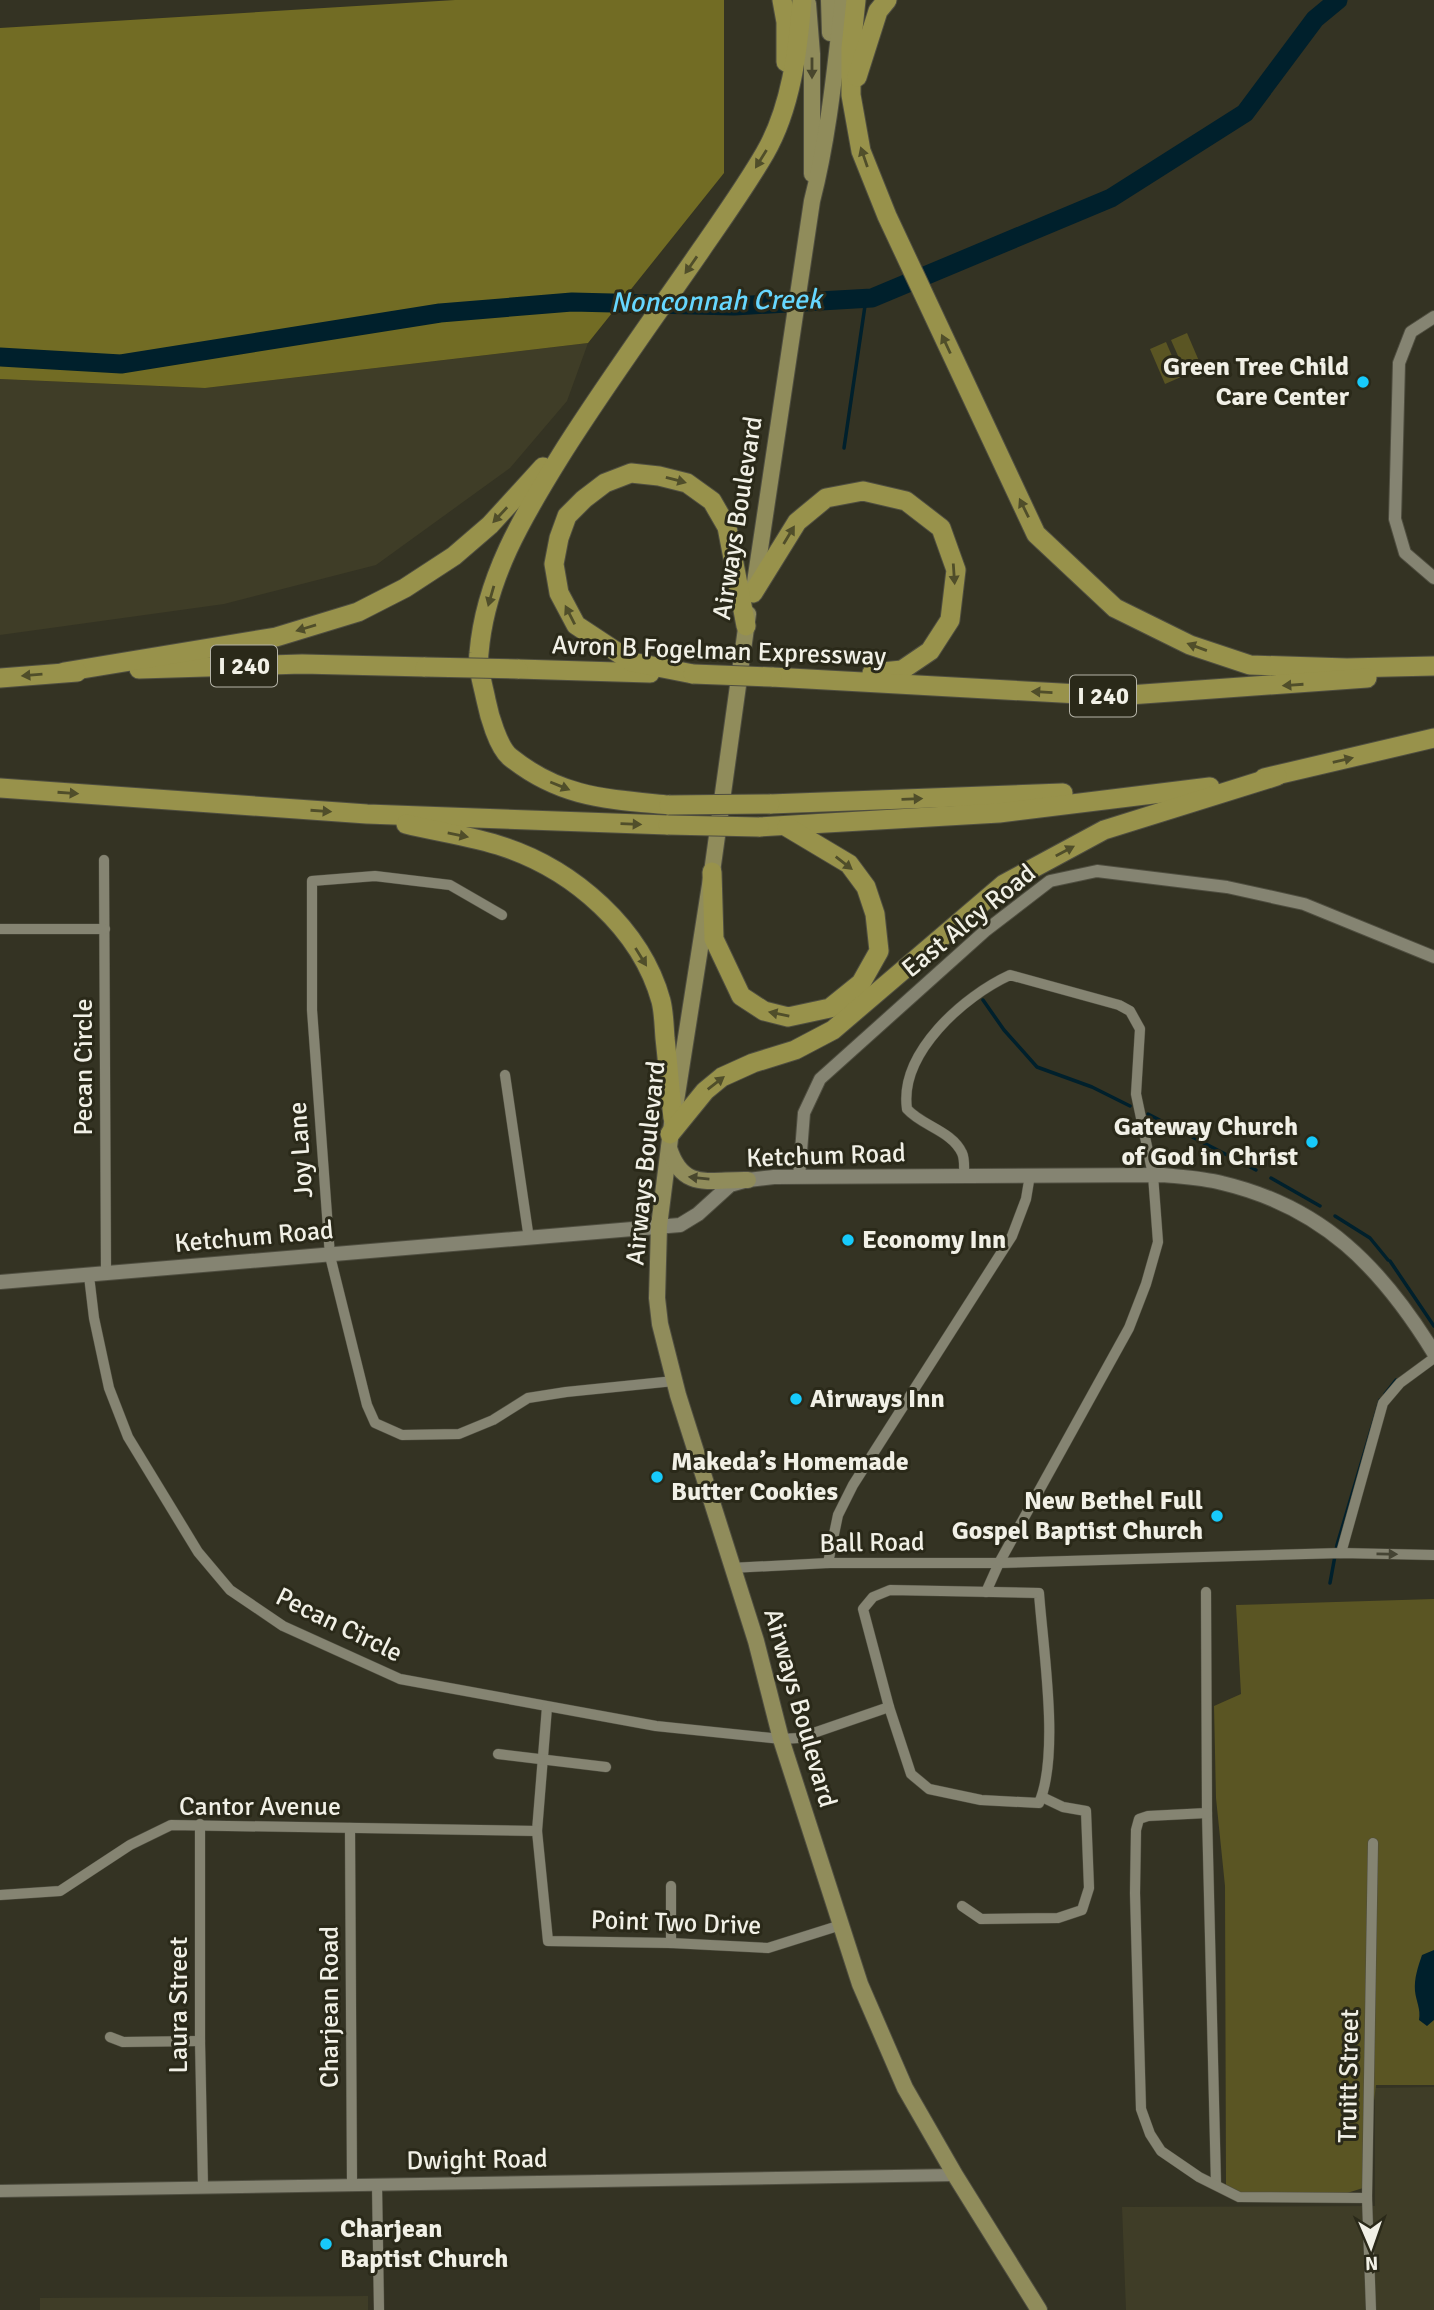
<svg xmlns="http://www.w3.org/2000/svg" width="1434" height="2310" font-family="Signika,sans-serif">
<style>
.built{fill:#3f3d27}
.green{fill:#5a5523}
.forest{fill:#726c24}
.water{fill:#00202c}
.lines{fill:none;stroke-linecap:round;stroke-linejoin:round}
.stream{stroke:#00202c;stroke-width:3.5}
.river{stroke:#00202c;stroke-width:19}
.minor-casing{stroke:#4f4e40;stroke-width:11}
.tertiary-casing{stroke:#4f4e40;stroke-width:14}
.secondary-casing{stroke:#4f4e40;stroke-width:16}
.primary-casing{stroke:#4f4e40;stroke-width:18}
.motorway-casing{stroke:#4f4e40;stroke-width:21}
.minor{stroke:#858472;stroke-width:10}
.tertiary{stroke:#858472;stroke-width:12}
.secondary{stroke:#858472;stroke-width:14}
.primary{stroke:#908c5b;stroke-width:16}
.motorway{stroke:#98924b;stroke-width:19}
.motorway-bridge-casing{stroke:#4f4e40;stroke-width:21;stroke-linecap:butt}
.motorway-bridge{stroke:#98924b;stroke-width:19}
.oneway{fill:#49472d}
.oneway2{fill:#504e2a}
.oneway3{fill:#454434}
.poi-dot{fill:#17cafb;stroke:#2a2919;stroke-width:2.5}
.labels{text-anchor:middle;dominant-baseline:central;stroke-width:6;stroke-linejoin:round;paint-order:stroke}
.shield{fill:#2a2919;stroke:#b5b4a8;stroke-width:2}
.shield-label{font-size:24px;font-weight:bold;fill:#f1f0e6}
.poi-label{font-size:26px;font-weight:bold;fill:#f1f0e6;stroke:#2a2919;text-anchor:start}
.street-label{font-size:26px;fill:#f1f0e6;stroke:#2a2919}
.water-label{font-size:28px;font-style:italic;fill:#66d7ff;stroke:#2a2919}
</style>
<rect width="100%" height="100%" fill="#343323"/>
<g class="built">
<path d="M588,343L567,401L510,468L376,565L224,604L0,635V379L205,388Z"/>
<path d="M1434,2087V2310H1126L1122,2207L1375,2206V2088Z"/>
<path d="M368,2296V2310H40V2298Z"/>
</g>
<g class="green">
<path d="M1187,333L1202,368L1186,374L1171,340Z"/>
<path d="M1166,342L1181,377L1165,384L1150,349Z"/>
<path d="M1434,1599V2085H1376L1363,2188L1347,2193H1241L1226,2186L1225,1886L1216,1798L1214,1706L1241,1694L1236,1605Z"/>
</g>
<path class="forest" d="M455,0H724V173L588,343L205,388L0,379V28Z"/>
<path class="water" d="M1434,1950V2020L1427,2026L1419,2020C1421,2009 1416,2001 1415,1991C1414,1978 1418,1967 1422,1955Z"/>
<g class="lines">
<g class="stream">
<path d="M844,448L866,299"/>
<path d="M983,1000L1004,1030L1037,1067L1092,1087L1130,1106"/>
<path d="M1148,1114L1256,1170"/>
<path d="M1271,1178L1320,1206"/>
<path d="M1335,1216L1370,1238L1388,1260"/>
<path d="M1390,1261L1434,1326"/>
<path d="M1385,1394L1396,1380"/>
<path d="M1330,1583L1337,1545L1380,1400"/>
</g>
<path class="river" d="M0,357L121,364L440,313L572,302L734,306L872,298L1111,198L1245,113L1315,19L1338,0"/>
<defs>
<g id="minor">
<path d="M104,860L106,1274"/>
<path d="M502,915L450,885L375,876L312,881V1010L330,1256L367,1405L375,1423L402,1435L459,1434L493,1420L528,1398L566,1392L674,1381"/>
<path d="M0,929H105"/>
<path d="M505,1075L529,1239"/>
<path d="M964,1176C964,1169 965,1159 962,1153C952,1131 922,1126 907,1109C899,1053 964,996 1010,975L1119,1005L1130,1011L1140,1029L1136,1094L1153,1175L1158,1242L1146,1284L1129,1328L999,1563L986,1592"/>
<path d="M89,1276L94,1318L109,1388L128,1437L198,1552L230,1590L283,1626L400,1679L656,1726L781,1739L799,1738L889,1707"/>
<path d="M1341,1553L1383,1403L1400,1383L1434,1358"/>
<path d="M828,1563L838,1515L853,1485L1012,1236L1026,1199L1030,1175"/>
<path d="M731,1568L828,1563H999L1341,1553L1434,1555"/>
<path d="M890,1590L1039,1593C1043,1649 1060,1754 1039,1803L981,1800L929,1789L911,1774L889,1707L863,1609L873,1597Z"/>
<path d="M1206,1592L1207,1813L1216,2184"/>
<path d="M547,1707L537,1831L548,1941L671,1943L768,1948L841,1925"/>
<path d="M498,1754L606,1767"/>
<path d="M1207,1813L1148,1816L1139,1819L1136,1830L1135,1893L1141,2109L1150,2134L1161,2151L1199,2177L1239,2197L1367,2198"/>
<path d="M200,1824V2041L203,2187"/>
<path d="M350,1828L352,2185"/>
<path d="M0,1895L60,1891L130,1845L171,1825L537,1831"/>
<path d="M962,1906L981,1919L1058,1918L1082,1910L1089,1888L1086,1811L1063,1807L1042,1797"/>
<path d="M671,1943V1886"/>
<path d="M110,2037L123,2042L200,2041"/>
<path d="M377,2184L379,2310"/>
<path d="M1371,2310L1367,2198L1373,1843"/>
</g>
<g id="tertiary">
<path d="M1434,317L1411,332L1399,363L1395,519L1405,553L1434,578"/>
<path d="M799,1177L804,1113L820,1079L985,931L1050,881L1097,871L1227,887L1304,904L1434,957"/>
<path d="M0,2191L955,2175"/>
</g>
<path id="secondary" d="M0,1282L680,1225L698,1214L730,1185L748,1180L774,1177L1163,1175C1183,1177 1203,1178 1222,1183C1323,1207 1381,1267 1434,1353"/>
<g id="primary">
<path d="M829,0L830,33"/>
<path d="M808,4L812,54V174"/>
<path d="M754,589L812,201C829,135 835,68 843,0"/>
<path d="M676,1101L712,872L748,614"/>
<path d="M672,1123L659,1226L657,1298L660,1324L678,1395L756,1641L781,1739L860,1984L905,2088L955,2175L1039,2310"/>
<path d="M669,1148C683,1192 710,1179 748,1180"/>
</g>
<g id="motorway">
<path d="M782,0L786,22V62"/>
<path d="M856,0L851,48V95L861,151L887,216L1036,534L1115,608L1190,645L1250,665L1347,668L1434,666"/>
<path d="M857,77L878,11L887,0"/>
<path d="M753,593L797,522L826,498L863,491L906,501L941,528L956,570L950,620L930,651L902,670L872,673"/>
<path d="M139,669L302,664L425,667"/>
<path d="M518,669L650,673"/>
<path d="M64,672L276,637L358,612L405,588L454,556L490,525L543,467"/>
<path d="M693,674L632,662L576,625L559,593L554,564L559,538L567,516L584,499L605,483L631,473L659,476L687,483L712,501L727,527L746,626"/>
<path d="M772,677L1115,696L1367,678"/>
<path d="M0,678L77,672"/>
<path d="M1264,778L1434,738"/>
<path d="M0,788L367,814L668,825"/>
<path d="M770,804L1063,793"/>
<path d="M669,805C607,799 561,798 510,757C498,747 489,715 486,700C483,685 477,667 479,653C485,579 523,516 561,455C605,385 654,318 701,250C723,218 746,186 765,153C791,108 798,50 802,0"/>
<path d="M406,824C438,832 472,836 504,847C573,870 641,928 661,1001C664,1013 664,1026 665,1038C668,1065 670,1091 673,1118"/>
<path d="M759,827L999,813L1210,787"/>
<path d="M712,872L714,939L741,996L764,1011L788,1017L830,1008L861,983L879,951L875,914L866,887L849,864L787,827"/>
<path d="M670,1134L705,1091L722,1077L753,1063L795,1050L833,1030L1004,884L1104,830L1277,776"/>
</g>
</defs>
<use href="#minor" class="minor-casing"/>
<use href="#tertiary" class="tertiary-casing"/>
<use href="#secondary" class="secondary-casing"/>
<use href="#primary" class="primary-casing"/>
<use href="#motorway" class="motorway-casing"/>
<use href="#minor" class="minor"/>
<use href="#tertiary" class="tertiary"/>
<use href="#secondary" class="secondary"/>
<use href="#primary" class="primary"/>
<use href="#motorway" class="motorway"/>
<defs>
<g id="motorway-bridge">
<path d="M425,667L518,669"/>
<path d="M693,674L772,677"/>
<path d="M669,805L770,804"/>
<path d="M668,825L759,827"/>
</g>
</defs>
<use href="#motorway-bridge" class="motorway-bridge-casing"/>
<use href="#motorway-bridge" class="motorway-bridge"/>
</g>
<defs><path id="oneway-solid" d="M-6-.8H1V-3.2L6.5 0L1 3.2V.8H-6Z" transform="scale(1.75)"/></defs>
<g class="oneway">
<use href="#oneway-solid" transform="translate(812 68) rotate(90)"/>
<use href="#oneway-solid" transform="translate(699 1178) rotate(-174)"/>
</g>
<g class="oneway2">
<use href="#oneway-solid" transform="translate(864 157) rotate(-109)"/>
<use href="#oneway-solid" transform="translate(761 159) rotate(122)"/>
<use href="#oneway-solid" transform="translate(691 265) rotate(125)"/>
<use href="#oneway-solid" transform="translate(946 344) rotate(-115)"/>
<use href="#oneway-solid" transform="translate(676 480) rotate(15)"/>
<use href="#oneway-solid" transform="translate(1024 508) rotate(-116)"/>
<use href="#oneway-solid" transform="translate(500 515) rotate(133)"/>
<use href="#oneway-solid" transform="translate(789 535) rotate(-59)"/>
<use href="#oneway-solid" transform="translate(954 574) rotate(86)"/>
<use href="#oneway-solid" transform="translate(491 596) rotate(106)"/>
<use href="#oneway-solid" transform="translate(570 615) rotate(-117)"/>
<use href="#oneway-solid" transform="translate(306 628) rotate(163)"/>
<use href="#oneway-solid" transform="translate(1197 647) rotate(-160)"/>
<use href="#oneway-solid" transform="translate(32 675) rotate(175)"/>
<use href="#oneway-solid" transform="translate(1293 685) rotate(176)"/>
<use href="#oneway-solid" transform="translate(1042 692) rotate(-177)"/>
<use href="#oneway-solid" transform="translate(1343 760) rotate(-13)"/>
<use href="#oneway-solid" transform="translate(560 786) rotate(22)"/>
<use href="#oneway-solid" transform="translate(68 793) rotate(4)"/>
<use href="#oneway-solid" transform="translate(912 799) rotate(-2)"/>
<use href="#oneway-solid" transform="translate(321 811) rotate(4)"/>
<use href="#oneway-solid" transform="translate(631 824) rotate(2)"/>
<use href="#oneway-solid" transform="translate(458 835) rotate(11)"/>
<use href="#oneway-solid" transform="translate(1065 851) rotate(-28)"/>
<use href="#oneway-solid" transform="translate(844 863) rotate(38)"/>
<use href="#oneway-solid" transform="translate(641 957) rotate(58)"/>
<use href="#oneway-solid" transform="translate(779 1014) rotate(-169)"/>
<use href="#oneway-solid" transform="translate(716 1083) rotate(-38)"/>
</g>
<use class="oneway3" href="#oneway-solid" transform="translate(1387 1554) rotate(1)"/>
<g class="poi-dot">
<circle cx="1363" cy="382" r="7"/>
<circle cx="1312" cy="1142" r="7"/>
<circle cx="848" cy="1240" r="7"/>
<circle cx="796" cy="1399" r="7"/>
<circle cx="657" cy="1477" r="7"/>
<circle cx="1217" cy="1516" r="7"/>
<circle cx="326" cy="2244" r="7"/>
</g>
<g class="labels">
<g class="shield">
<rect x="211" y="645.5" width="66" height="41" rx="5"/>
<rect x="1070" y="675.5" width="66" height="41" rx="5"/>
</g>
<g class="shield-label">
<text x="244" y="666">I 240</text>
<text x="1103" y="696">I 240</text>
</g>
<g class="poi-label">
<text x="1349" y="367" text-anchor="end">Green Tree Child<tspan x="1349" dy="30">Care Center</tspan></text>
<text x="1298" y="1127" text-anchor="end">Gateway Church<tspan x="1298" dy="30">of God in Christ</tspan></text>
<text x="862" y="1240">Economy Inn</text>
<text x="810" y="1399">Airways Inn</text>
<text x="671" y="1462">Makeda’s Homemade<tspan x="671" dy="30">Butter Cookies</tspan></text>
<text x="1203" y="1501" text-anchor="end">New Bethel Full<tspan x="1203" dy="30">Gospel Baptist Church</tspan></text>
<text x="340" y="2229">Charjean<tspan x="340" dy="30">Baptist Church</tspan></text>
</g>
<g class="street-label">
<text transform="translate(738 518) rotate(-81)">Airways Boulevard</text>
<text transform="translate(719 651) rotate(2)">Avron B Fogelman Expressway</text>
<text transform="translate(969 921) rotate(-39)">East Alcy Road</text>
<text transform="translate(84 1067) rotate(-90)">Pecan Circle</text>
<text transform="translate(301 1150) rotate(-94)">Joy Lane</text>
<text transform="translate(826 1156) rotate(-2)">Ketchum Road</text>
<text transform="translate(646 1163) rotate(-84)">Airways Boulevard</text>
<text transform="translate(254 1237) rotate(-5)">Ketchum Road</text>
<text transform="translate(872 1543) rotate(-1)">Ball Road</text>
<text transform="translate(339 1625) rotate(26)">Pecan Circle</text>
<text transform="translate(800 1708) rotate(74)">Airways Boulevard</text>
<text x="260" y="1807">Cantor Avenue</text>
<text transform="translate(676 1923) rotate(2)">Point Two Drive</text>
<text transform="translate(179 2005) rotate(-90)">Laura Street</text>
<text transform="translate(330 2007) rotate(-90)">Charjean Road</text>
<text transform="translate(1349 2076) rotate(-89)">Truitt Street</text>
<text transform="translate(477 2160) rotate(-1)">Dwight Road</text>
</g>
<g class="water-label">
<text transform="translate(716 301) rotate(-1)">Nonconnah Creek</text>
</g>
</g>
<g transform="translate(1371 2247) rotate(178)" stroke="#2a2919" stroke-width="5" paint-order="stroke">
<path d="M0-5L12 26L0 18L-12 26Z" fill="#f1f0e6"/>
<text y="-10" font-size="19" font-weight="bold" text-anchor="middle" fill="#f1f0e6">N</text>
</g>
</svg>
